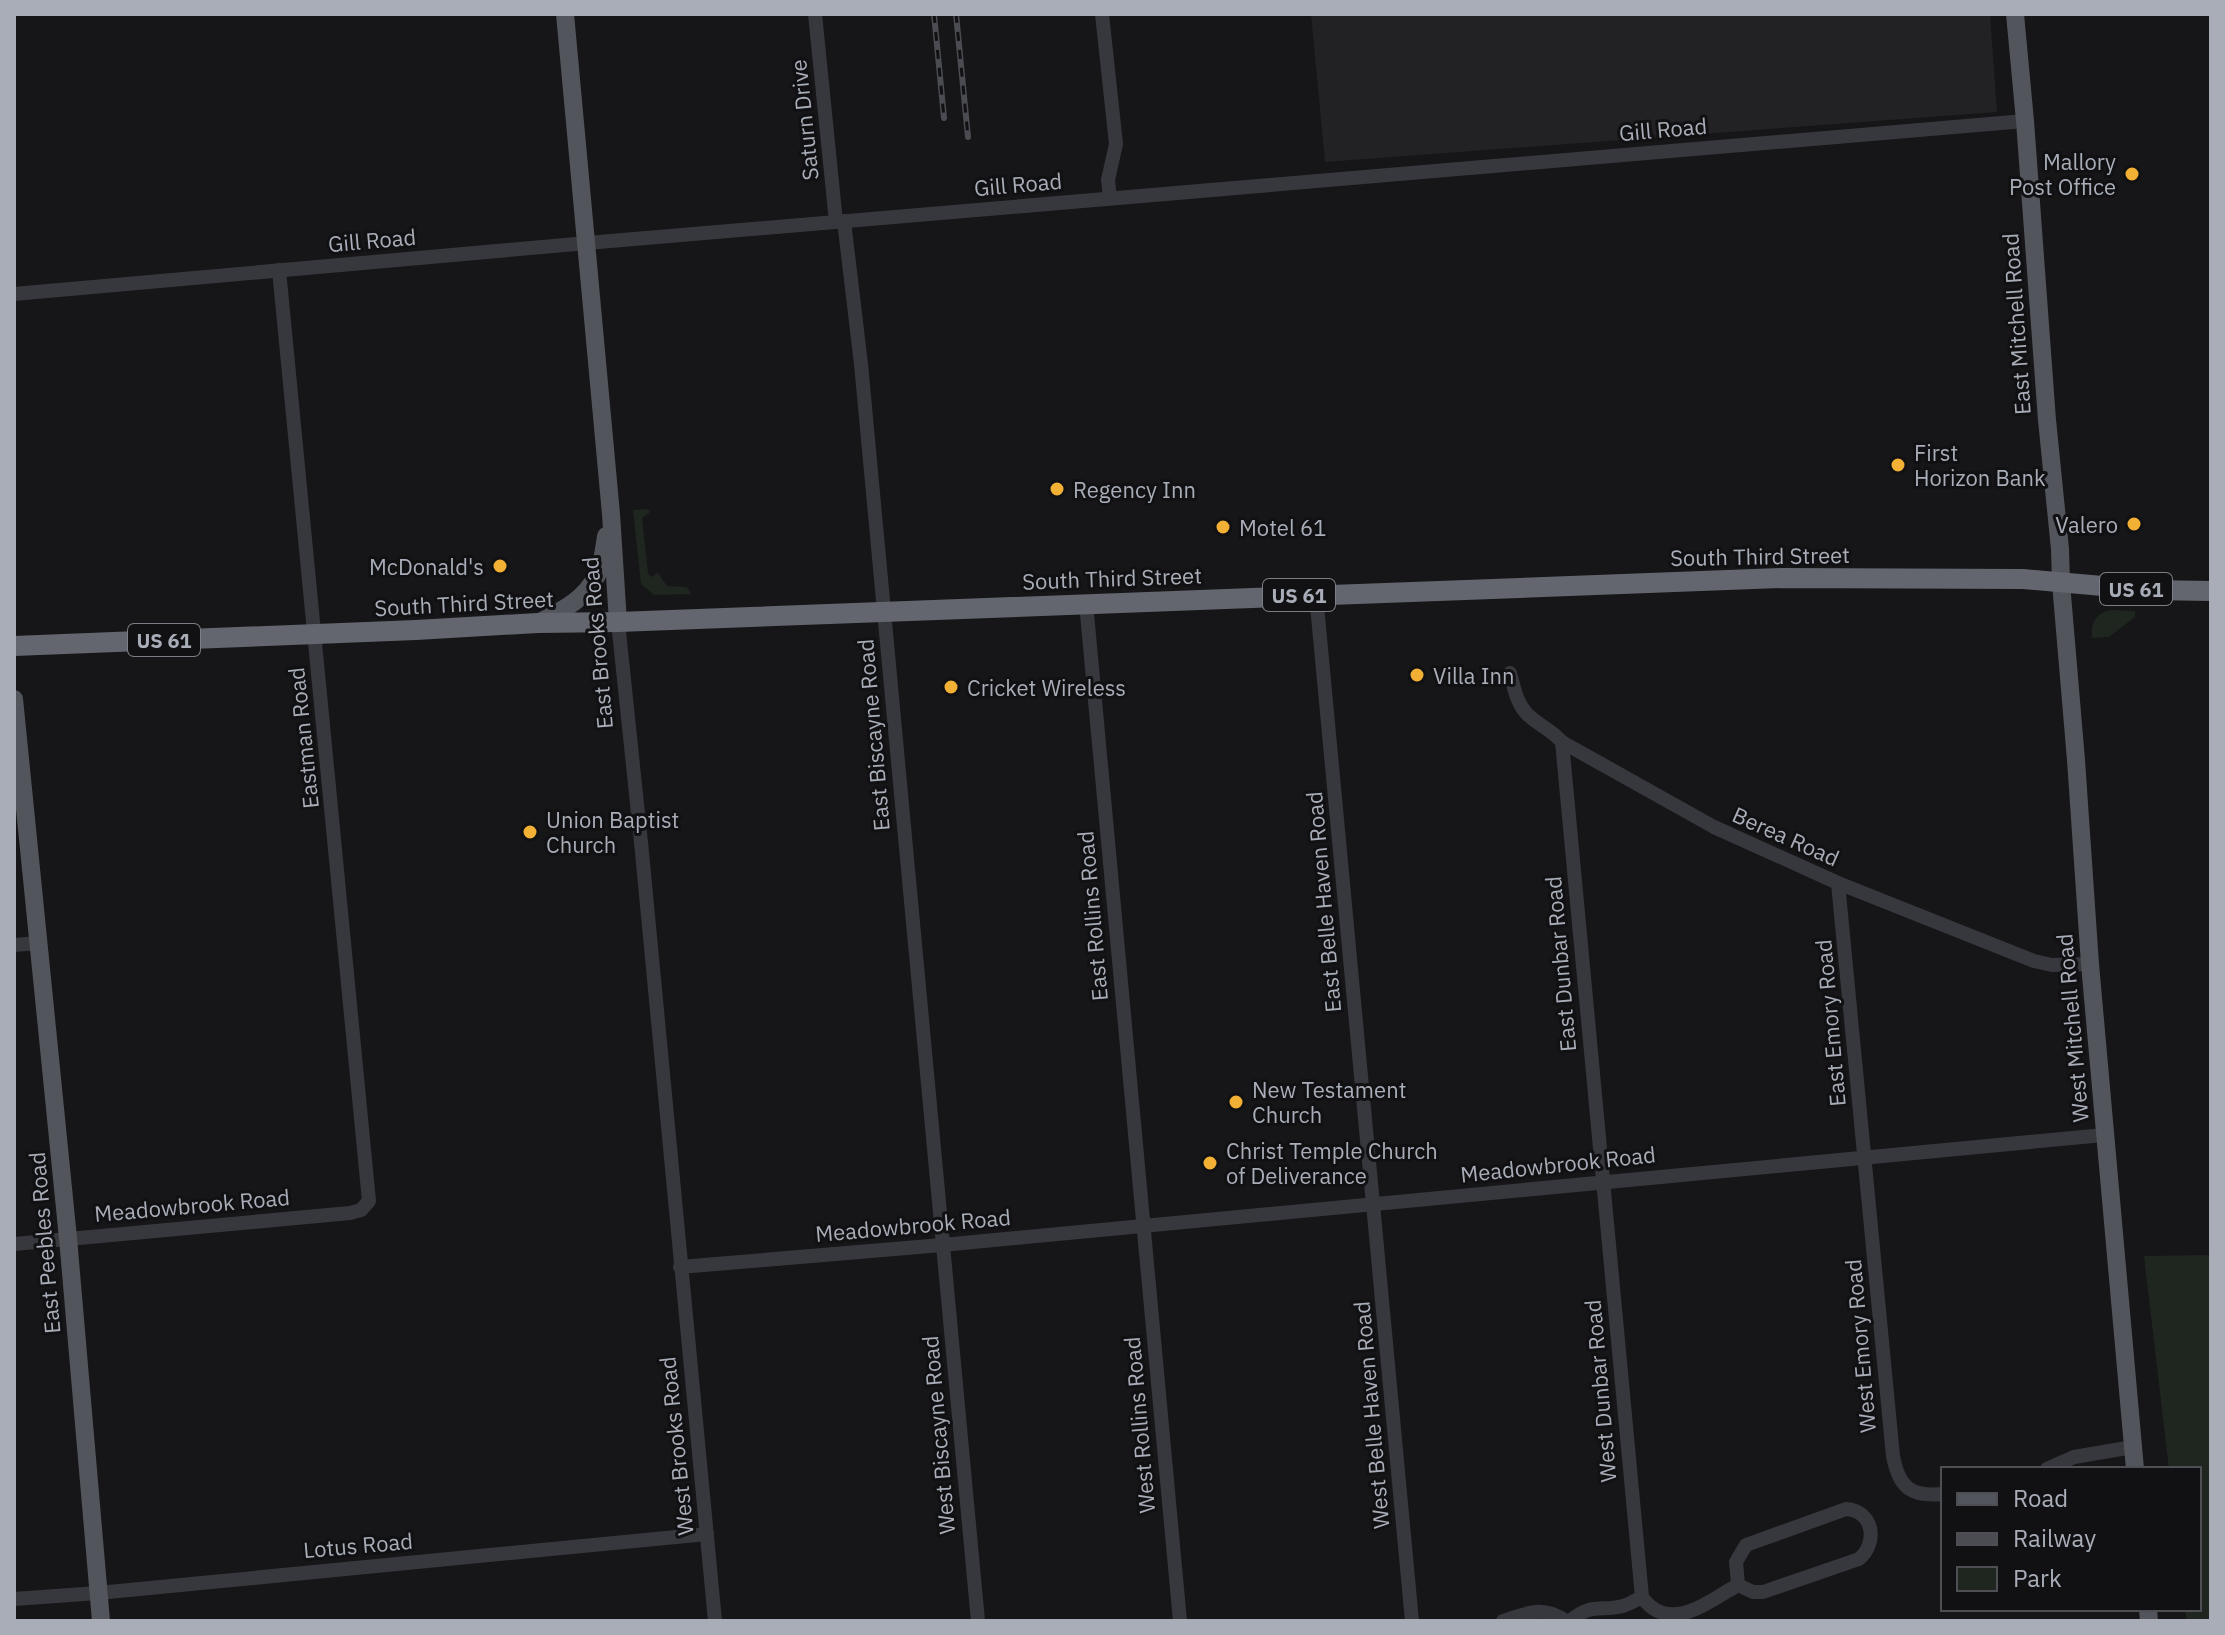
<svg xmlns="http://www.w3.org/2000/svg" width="2225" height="1635" font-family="'IBM Plex Sans',sans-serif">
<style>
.built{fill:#222225}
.green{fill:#1e261f}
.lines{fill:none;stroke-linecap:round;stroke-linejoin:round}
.minor{stroke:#37383d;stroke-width:14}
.major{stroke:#53555c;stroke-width:18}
.highway{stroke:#63666e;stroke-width:20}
.rail-casing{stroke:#4a4c52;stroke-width:6}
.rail{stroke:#111113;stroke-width:3;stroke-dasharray:9;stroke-linecap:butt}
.poi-dot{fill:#f2b134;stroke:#111113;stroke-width:3}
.labels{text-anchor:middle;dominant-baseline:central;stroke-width:6;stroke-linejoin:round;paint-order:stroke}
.shield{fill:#111113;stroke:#7b7e86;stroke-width:2}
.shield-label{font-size:20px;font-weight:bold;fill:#a8adb8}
.street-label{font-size:22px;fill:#a8adb8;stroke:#111113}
.poi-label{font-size:22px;fill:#a8adb8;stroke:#111113;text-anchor:start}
</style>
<rect width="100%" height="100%" fill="#161618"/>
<path class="built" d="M1311,14H1990L1997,112L1325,162Z"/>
<g class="green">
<path d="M648,509L650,512L642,518L648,573L651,577L658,573L667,586L687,587L691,594L654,595L641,584L633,510Z"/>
<path d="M2110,610L2135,611V617L2109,637L2092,638C2091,623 2095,614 2110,610Z"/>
<path d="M2211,1255V1621H2187L2185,1609H2199V1469H2169L2144,1256Z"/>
</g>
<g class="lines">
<g class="minor">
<path d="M815,14L836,222"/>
<path d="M1102,14L1116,144L1108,180L1110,198"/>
<path d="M844,221L861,364L978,1621"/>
<path d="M14,294L587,243L2025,121"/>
<path d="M1316,595L1412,1621"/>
<path d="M1086,603L1180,1621"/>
<path d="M618,622L641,842L715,1621"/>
<path d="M1510,673C1514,687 1516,702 1527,714C1538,725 1552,730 1562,742L1714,827L1838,883L2034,961L2052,965L2090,964"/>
<path d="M1562,742L1642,1597"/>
<path d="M1838,883L1893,1456C1899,1488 1911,1497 1943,1494"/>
<path d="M14,945L39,943"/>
<path d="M14,1244L350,1213L361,1210L369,1201L279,270"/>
<path d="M680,1267L942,1245L2104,1135"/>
<path d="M2047,1469L2074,1457L2133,1447"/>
<path d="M1846,1509C1874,1511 1878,1543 1859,1559L1763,1592H1753L1738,1585L1736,1562L1746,1545Z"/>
<path d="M14,1599L98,1593L707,1534"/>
<path d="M1503,1621C1528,1613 1542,1605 1566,1621"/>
<path d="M1570,1621C1592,1602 1601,1612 1623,1606C1630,1604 1636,1600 1642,1597C1669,1635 1709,1601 1738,1585"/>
</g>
<g class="major">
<path d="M565,14L611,514L618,622"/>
<path d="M2015,14L2025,121L2047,420L2060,549L2061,583L2076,760L2090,964L2135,1469"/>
<path d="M538,623C561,611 585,600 597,575C603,563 604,549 606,536"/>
<path d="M14,699L68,1238L101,1621"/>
<path d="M2148,1609L2149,1621"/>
</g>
<path class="highway" d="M14,646L416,630L538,623L618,622L1782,578L2023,579L2148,590L2211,591"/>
<defs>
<g id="rail">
<path d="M934,14L944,118"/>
<path d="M956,14L968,137"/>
</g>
</defs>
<use href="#rail" class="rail-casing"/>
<use href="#rail" class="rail"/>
</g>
<g class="poi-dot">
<circle cx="2132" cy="174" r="8"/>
<circle cx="1898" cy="465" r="8"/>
<circle cx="1057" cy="489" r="8"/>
<circle cx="2134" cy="524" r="8"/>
<circle cx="1223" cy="527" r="8"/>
<circle cx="500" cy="566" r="8"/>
<circle cx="1417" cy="675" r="8"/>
<circle cx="951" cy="687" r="8"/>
<circle cx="530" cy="832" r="8"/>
<circle cx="1236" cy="1102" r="8"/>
<circle cx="1210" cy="1163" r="8"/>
</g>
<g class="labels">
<g class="shield">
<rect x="2100" y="573" width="72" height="32" rx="6"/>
<rect x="1263" y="579" width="72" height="32" rx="6"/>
<rect x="128" y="624" width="72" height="32" rx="6"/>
</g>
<g class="shield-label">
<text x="2136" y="589">US 61</text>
<text x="1299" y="595">US 61</text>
<text x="164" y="640">US 61</text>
</g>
<g class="street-label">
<text transform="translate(804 120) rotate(-96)">Saturn Drive</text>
<text transform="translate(1663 129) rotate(-5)">Gill Road</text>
<text transform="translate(1018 184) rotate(-5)">Gill Road</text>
<text transform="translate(372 240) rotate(-5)">Gill Road</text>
<text transform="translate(2016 324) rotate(-94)">East Mitchell Road</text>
<text transform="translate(1760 556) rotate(-1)">South Third Street</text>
<text transform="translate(1112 578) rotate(-2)">South Third Street</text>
<text transform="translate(464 603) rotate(-3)">South Third Street</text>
<text transform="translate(597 643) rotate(-95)">East Brooks Road</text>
<text transform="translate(873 735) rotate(-95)">East Biscayne Road</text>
<text transform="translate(303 738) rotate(-96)">Eastman Road</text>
<text transform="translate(1786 836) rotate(24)">Berea Road</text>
<text transform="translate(1323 902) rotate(-95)">East Belle Haven Road</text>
<text transform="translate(1092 916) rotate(-95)">East Rollins Road</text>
<text transform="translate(1560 964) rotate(-95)">East Dunbar Road</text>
<text transform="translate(1830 1023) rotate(-95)">East Emory Road</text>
<text transform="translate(2072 1028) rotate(-95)">West Mitchell Road</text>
<text transform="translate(1558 1164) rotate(-6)">Meadowbrook Road</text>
<text transform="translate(192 1205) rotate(-5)">Meadowbrook Road</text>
<text transform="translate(913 1225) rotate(-5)">Meadowbrook Road</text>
<text transform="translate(44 1243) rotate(-95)">East Peebles Road</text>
<text transform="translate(1860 1346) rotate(-95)">West Emory Road</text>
<text transform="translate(1600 1391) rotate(-95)">West Dunbar Road</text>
<text transform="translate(1371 1415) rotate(-95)">West Belle Haven Road</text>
<text transform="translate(1139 1425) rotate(-95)">West Rollins Road</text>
<text transform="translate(938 1435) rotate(-95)">West Biscayne Road</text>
<text transform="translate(676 1446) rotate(-96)">West Brooks Road</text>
<text transform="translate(358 1545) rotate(-5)">Lotus Road</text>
</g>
<g class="poi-label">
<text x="2116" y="161" text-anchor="end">Mallory<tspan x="2116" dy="25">Post Office</tspan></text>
<text x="1914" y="452">First<tspan x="1914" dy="25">Horizon Bank</tspan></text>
<text x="1073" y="489">Regency Inn</text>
<text x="2118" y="524" text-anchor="end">Valero</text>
<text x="1239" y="527">Motel 61</text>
<text x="484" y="566" text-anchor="end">McDonald's</text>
<text x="1433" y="675">Villa Inn</text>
<text x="967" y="687">Cricket Wireless</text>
<text x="546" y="819">Union Baptist<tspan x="546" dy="25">Church</tspan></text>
<text x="1252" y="1089">New Testament<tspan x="1252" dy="25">Church</tspan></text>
<text x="1226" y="1150">Christ Temple Church<tspan x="1226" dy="25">of Deliverance</tspan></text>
</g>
</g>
<rect width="2225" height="1635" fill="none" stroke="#a8adb8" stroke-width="32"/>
<rect x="1941" y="1467" width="260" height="144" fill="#111113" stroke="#4d4f55" stroke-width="2"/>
<rect x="1957" y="1493" width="40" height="12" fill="#53555c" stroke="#4d4f55" stroke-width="2"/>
<text x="2013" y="1507" font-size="24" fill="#a8adb8">Road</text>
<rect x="1957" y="1533" width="40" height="12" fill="#4a4c52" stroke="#4d4f55" stroke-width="2"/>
<text x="2013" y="1547" font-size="24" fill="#a8adb8">Railway</text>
<rect x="1957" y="1567" width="40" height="24" fill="#1e261f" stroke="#4d4f55" stroke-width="2"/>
<text x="2013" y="1587" font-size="24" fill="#a8adb8">Park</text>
</svg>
